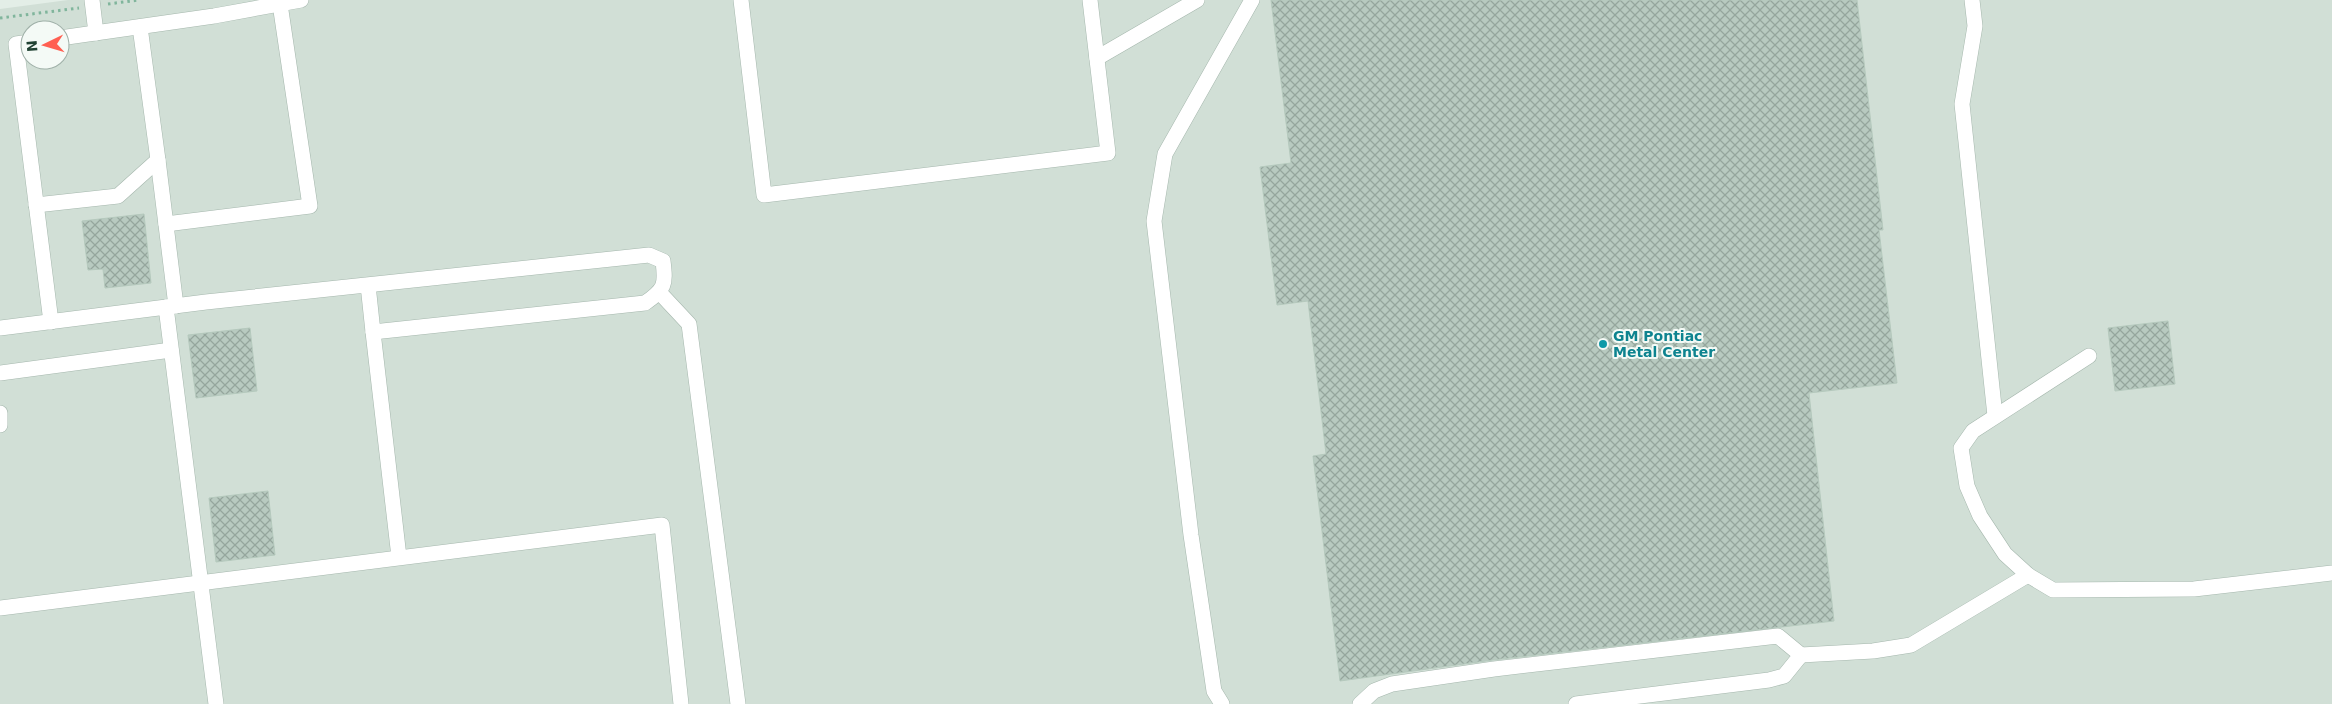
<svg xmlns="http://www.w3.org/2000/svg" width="2332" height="704" font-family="'DejaVu Sans',sans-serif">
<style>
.built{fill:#d1dfd6;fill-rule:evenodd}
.building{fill:url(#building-cross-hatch);stroke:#b5c9bd}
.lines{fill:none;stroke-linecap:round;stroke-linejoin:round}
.minor-casing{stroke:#a5b7ad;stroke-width:16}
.path{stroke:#80b59c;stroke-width:3;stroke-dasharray:2.5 4;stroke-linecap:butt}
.minor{stroke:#fff;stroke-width:15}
.culture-dot{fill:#0f9aa8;stroke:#f4faf6;stroke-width:2}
.labels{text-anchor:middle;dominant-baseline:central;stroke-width:4;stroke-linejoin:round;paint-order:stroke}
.culture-label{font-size:14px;font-weight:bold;fill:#0d838f;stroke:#f4faf6;text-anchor:start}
</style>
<defs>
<pattern id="building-cross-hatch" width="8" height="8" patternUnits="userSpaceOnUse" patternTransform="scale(1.25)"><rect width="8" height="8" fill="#b8cac0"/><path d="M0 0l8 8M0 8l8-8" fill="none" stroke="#95a69d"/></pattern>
</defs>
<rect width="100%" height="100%" fill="#e3eee7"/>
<path class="built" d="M68,0H2332V704H0V9ZM30,30H60V60H30Z"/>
<g class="building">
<path d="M1271,0H1857L1883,230H1879L1897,383L1809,393L1834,621L1493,660L1340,681L1313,456L1326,454L1308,301L1277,305L1260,167L1291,163Z"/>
<path d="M144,214L151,283L105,288L103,269L88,270L82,221Z"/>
<path d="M2168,321L2175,384L2115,391L2108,328Z"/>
<path d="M250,328L257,391L196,398L188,335Z"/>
<path d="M268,491L275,555L216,562L209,498Z"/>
</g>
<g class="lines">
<defs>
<g id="minor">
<path d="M92,0L96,33"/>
<path d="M741,0L764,195L1108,153L1090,0"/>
<path d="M1972,0L1975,26L1962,104L1995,416"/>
<path d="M60,38L214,16L301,0"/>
<path d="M30,42L16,44L51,322"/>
<path d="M1097,58L1197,0"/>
<path d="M158,160L176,306"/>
<path d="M36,205L118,196L158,160L140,27"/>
<path d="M166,224L310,206L280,4"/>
<path d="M660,293L689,324L738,704"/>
<path d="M166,307L216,704"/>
<path d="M0,328L206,302L649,255L663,261C666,285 665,289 645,303L373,332L368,285"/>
<path d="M373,332L399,557"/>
<path d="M2089,356L1973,431L1961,448L1967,486L1980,516L2005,554L2028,575L2053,590L2194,589L2332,573"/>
<path d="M0,373L171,350"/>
<path d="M0,413V425"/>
<path d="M0,608L662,525L681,704"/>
<path d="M1801,655L1873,651L1911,645L2028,575"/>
<path d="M1222,704L1214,691L1191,535L1154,221L1165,154L1252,0"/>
<path d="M1360,704L1374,691L1392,684L1494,669L1769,637L1778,636L1801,655L1784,676L1769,680L1576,704"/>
</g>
</defs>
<use href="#minor" class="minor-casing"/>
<g class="path">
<path d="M108,4L139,0"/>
<path d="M0,18L79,8"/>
</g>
<use href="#minor" class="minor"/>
</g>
<circle class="culture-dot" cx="1603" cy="344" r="5"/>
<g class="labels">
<g class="culture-label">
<text x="1613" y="336">GM Pontiac<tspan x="1613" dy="16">Metal Center</tspan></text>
</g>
</g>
<g transform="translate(45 45) rotate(265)"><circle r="24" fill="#f4faf6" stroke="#9fb0a8"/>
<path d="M0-4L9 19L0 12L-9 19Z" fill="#ff5f51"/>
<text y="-8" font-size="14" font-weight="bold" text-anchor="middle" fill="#204233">N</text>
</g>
</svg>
